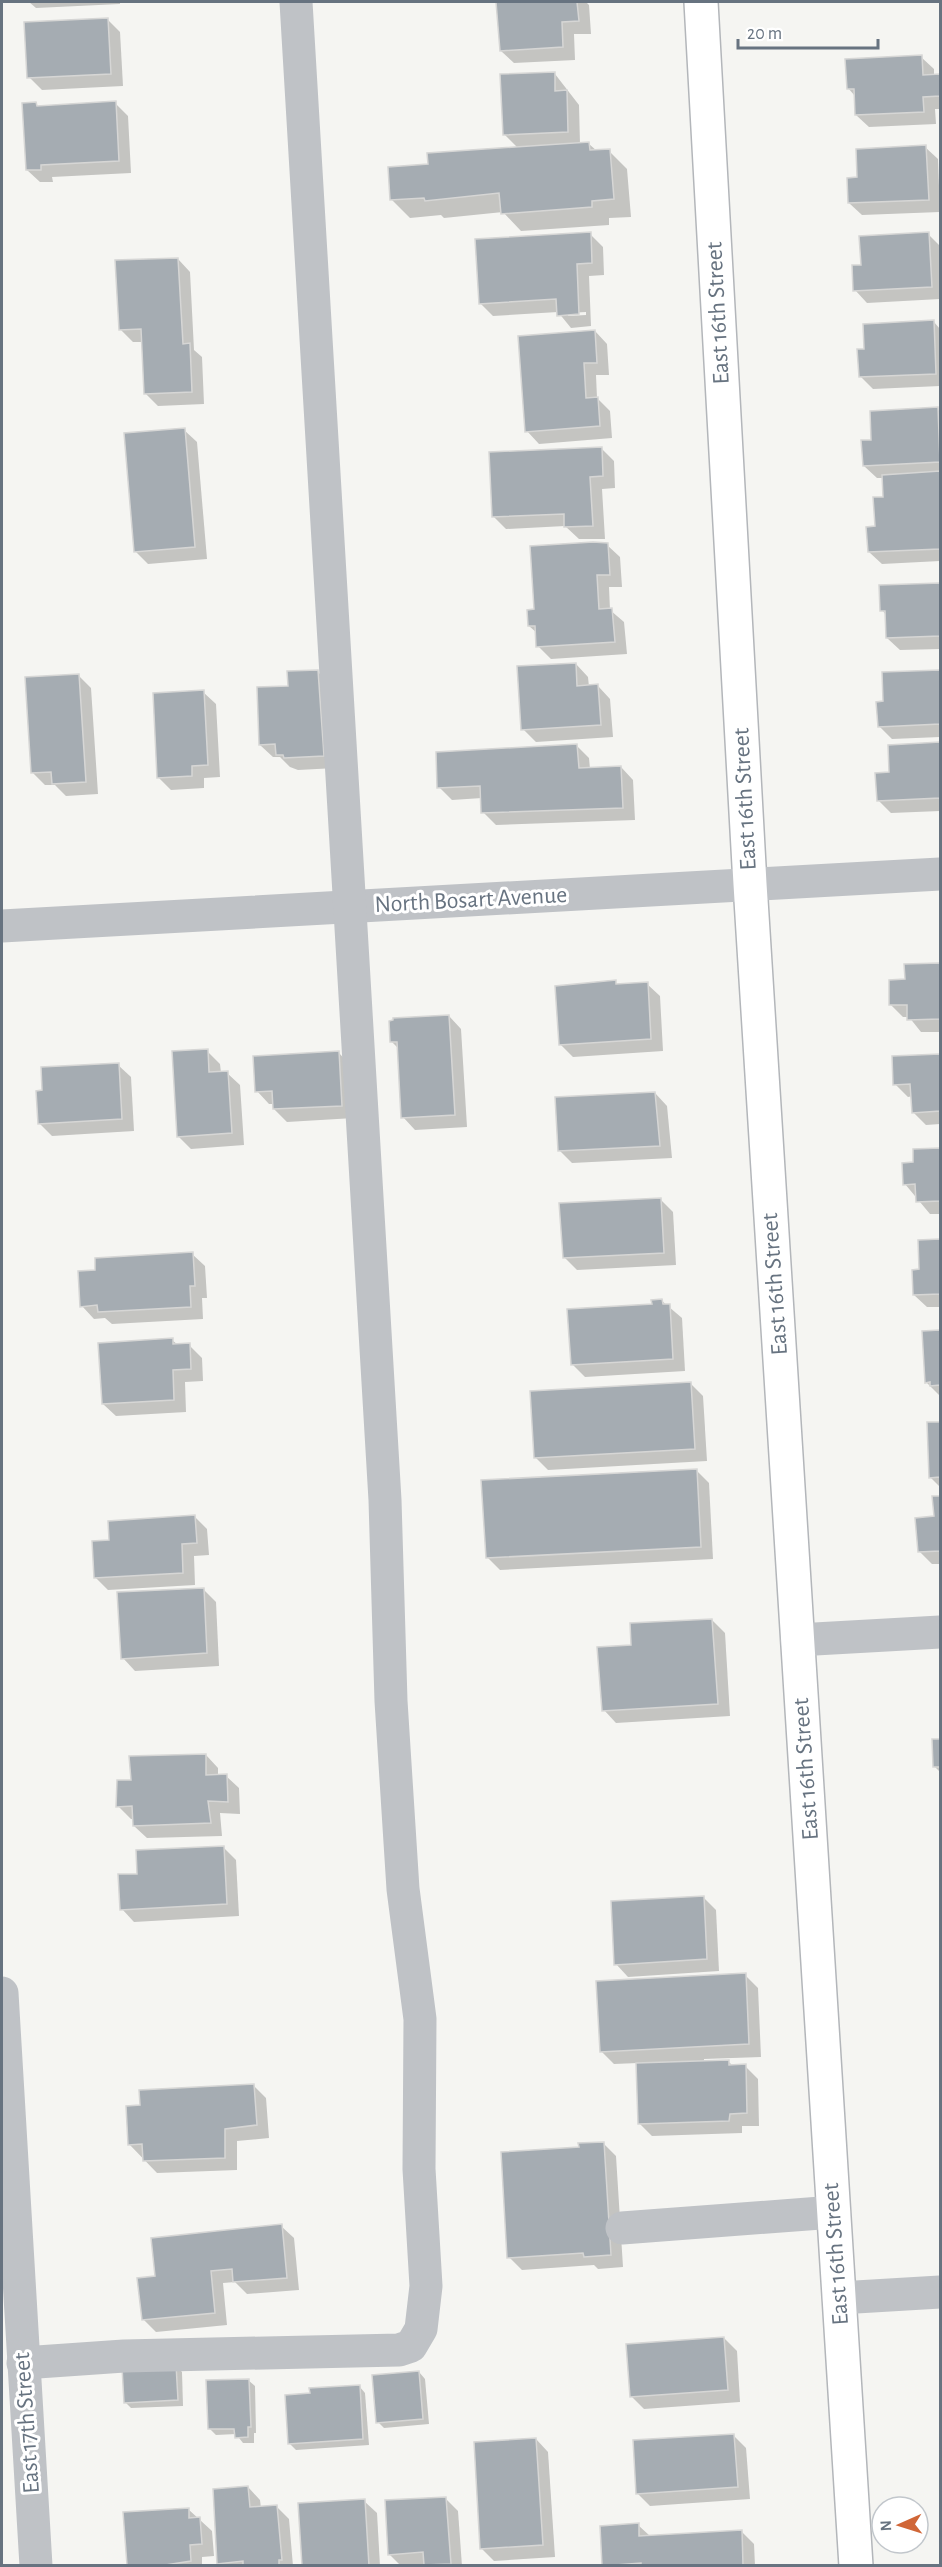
<svg xmlns="http://www.w3.org/2000/svg" width="942" height="2567" font-family="'Alegreya Sans',sans-serif">
<style>
.shadow{fill:#0003;fill-rule:evenodd}
.building{fill:#a5acb2;stroke:#d6d6d5;stroke-width:1.5}
.lines{fill:none;stroke-linecap:round;stroke-linejoin:round}
.major-casing{stroke:#b3b6ba;stroke-width:36}
.minor{stroke:#bfc2c6;stroke-width:33}
.major{stroke:#fff;stroke-width:33}
.labels{text-anchor:middle;dominant-baseline:central;stroke-width:6;stroke-linejoin:round;paint-order:stroke}
.street-label{font-size:24px;fill:#677380;stroke:#fff}
</style>
<rect width="100%" height="100%" fill="#f5f5f2"/>
<g class="shadow">
<path d="M29,2H120V4L36,8Z"/>
<path d="M498,2H586L589,5L591,34H574L575,60L514,63L501,51Z"/>
<path d="M108,20L120,32L123,86L42,90L29,77Z"/>
<path d="M921,57L934,69V76H940V109H935L936,124L869,127L856,115L855,96L848,88Z"/>
<path d="M555,74L579,105L580,144H589L597,151H609L627,169L631,217L609,218V225L521,231L503,212L444,218L441,215L410,218L392,200L430,165L518,148L504,134Z"/>
<path d="M115,103L128,116L131,173L52,177L53,182H40L27,170L36,104L39,107Z"/>
<path d="M925,147L938,159L940,212L862,215L849,203Z"/>
<path d="M590,234L603,247L604,275L589,276L591,326L571,328L558,312L493,316L480,303ZM586,312V315L568,316V313Z"/>
<path d="M928,234L940,246V299L867,303L855,290Z"/>
<path d="M178,259L190,272L194,350L202,357L204,404L158,406L146,394L143,342H133L121,330Z"/>
<path d="M934,322L940,329V386L873,389L860,376L866,350Z"/>
<path d="M595,331L607,344L609,375H596L597,398L610,411L612,438L539,444L527,431Z"/>
<path d="M937,409L940,412V561L882,564L869,552L884,498L883,478H877L864,466L873,441Z"/>
<path d="M184,430L197,442L207,559L148,564L135,551Z"/>
<path d="M601,448L614,461L615,488L602,489L605,539H579L565,526L506,529L493,516Z"/>
<path d="M607,545L620,557L622,587H609L610,610L624,622L627,654L551,659L538,646L537,633L529,626L535,611Z"/>
<path d="M940,584V649L900,650L887,638L886,615L882,610L880,587Z"/>
<path d="M576,664L588,677L589,687L598,686L610,699L613,737L536,742L523,729Z"/>
<path d="M317,671L330,684L336,768L298,770L290,767L280,757H273L260,745L289,687Z"/>
<path d="M940,671V737L892,739L879,726L885,703L883,674Z"/>
<path d="M78,675L91,688L98,794L66,796L55,785H45L33,773Z"/>
<path d="M203,692L216,704L220,777L204,778V788L171,790L159,778Z"/>
<path d="M940,743V811L891,813L878,800L890,774V746Z"/>
<path d="M577,746L589,758L590,769L621,767L633,780L635,820L496,825L483,812L482,798L452,800L439,787Z"/>
<path d="M940,965V1032H921L909,1017H903L891,1005L907,981L906,966Z"/>
<path d="M615,982L619,986L647,984L660,996L663,1051L573,1057L560,1044Z"/>
<path d="M449,1016L461,1029L467,1127L415,1130L403,1117L399,1049L392,1042Z"/>
<path d="M207,1051L220,1064L221,1073H227L240,1085L244,1145L191,1149L178,1136Z"/>
<path d="M339,1053L351,1066L354,1118L287,1122L274,1109V1104H269L257,1091Z"/>
<path d="M940,1055V1124L926,1125L913,1112V1096L908,1097L895,1084L893,1057Z"/>
<path d="M118,1065L131,1077L134,1131L52,1136L39,1123Z"/>
<path d="M655,1093L667,1106L672,1158L572,1163L560,1151Z"/>
<path d="M940,1149V1214H930L905,1184L914,1164L915,1150Z"/>
<path d="M660,1199L673,1212L676,1265L577,1270L564,1257Z"/>
<path d="M940,1240V1307H927L914,1295L921,1271L919,1241Z"/>
<path d="M192,1254L205,1266L207,1298H202L203,1319L112,1324L105,1318L94,1319L82,1306Z"/>
<path d="M662,1301L682,1318L685,1371L585,1377L572,1364Z"/>
<path d="M940,1332V1395H939L926,1382L923,1333Z"/>
<path d="M172,1340L178,1345H189L202,1358L203,1381L185,1382L186,1412L116,1416L103,1404Z"/>
<path d="M690,1383L703,1396L707,1461L548,1470L535,1457Z"/>
<path d="M940,1423V1487L930,1477L928,1424Z"/>
<path d="M696,1470L709,1483L713,1559L500,1570L487,1557Z"/>
<path d="M940,1497V1564H932L919,1551L936,1518L934,1498Z"/>
<path d="M195,1517L207,1529L209,1555L194,1556L195,1585L108,1590L95,1577L111,1542Z"/>
<path d="M203,1589L216,1602L219,1666L135,1671L123,1658Z"/>
<path d="M712,1620L725,1633L730,1716L616,1723L604,1710L633,1646Z"/>
<path d="M933,1741H940V1772L934,1766Z"/>
<path d="M206,1755L218,1768V1776H226L239,1788L240,1814L220,1813L222,1836L147,1838L134,1826V1819H131L118,1806Z"/>
<path d="M224,1848L236,1860L239,1916L134,1922L122,1909L139,1875Z"/>
<path d="M703,1897L716,1910L719,1971L628,1977L616,1964Z"/>
<path d="M745,1975L758,1988L761,2057L704,2059V2062L728,2061L733,2066H745L758,2079L759,2126H742V2133L652,2136L639,2123L638,2063L614,2064L601,2051Z"/>
<path d="M253,2085L266,2098L269,2138L237,2141V2170L157,2173L129,2144Z"/>
<path d="M603,2143L616,2156L623,2267L598,2269L594,2265L522,2270L509,2257L580,2149Z"/>
<path d="M281,2226L294,2238L299,2290L247,2294L235,2282L223,2283L227,2325L156,2332L143,2319L157,2278Z"/>
<path d="M724,2338L737,2351L740,2402L644,2409L631,2396Z"/>
<path d="M175,2365L182,2372L183,2406L131,2408L125,2402Z"/>
<path d="M419,2372L425,2379L429,2424L384,2428L378,2422Z"/>
<path d="M248,2380L255,2386L256,2433H254V2443H243L236,2434L216,2435L210,2429Z"/>
<path d="M359,2386L365,2393L369,2445L296,2450L290,2444Z"/>
<path d="M734,2436L746,2448L750,2499L650,2506L637,2493Z"/>
<path d="M536,2439L548,2452L555,2557L494,2561L481,2548Z"/>
<path d="M248,2487L260,2500L261,2508L276,2506L289,2519L293,2566H221L218,2563Z"/>
<path d="M446,2499L458,2511L462,2566H401L389,2554Z"/>
<path d="M364,2501L377,2513L380,2566H304Z"/>
<path d="M188,2509L212,2531L214,2556L202,2557V2566L128,2565Z"/>
<path d="M638,2525L650,2536L741,2531L754,2544L755,2566H604Z"/>
</g>
<g class="building">
<path d="M496,2H577L579,21L562,22L563,47L500,51Z"/>
<path d="M108,18L111,74L27,78L24,22Z"/>
<path d="M922,55L923,75L940,74V96L923,97L924,112L855,115L854,89H847L845,59Z"/>
<path d="M555,72V91L567,90L568,132L503,135L500,74Z"/>
<path d="M116,101L119,161L41,165V170H26L22,103L36,102L37,106Z"/>
<path d="M589,142L590,150L610,149L614,199L592,201V207L501,214L499,193L425,201L424,198L390,200L388,167L428,164L427,153Z"/>
<path d="M926,145L929,200L848,203L847,178L857,177L856,149Z"/>
<path d="M591,232L592,263L577,264L579,314L557,316L556,299L479,304L475,239Z"/>
<path d="M929,232L932,287L853,291L852,265H861L859,236Z"/>
<path d="M178,258L183,344L190,343L192,392L144,394L141,329L119,330L115,260Z"/>
<path d="M934,320L936,374L859,377L857,349H864L863,324Z"/>
<path d="M595,330L597,363H584L586,398L598,397L600,426L525,432L518,336Z"/>
<path d="M938,407L940,462L863,466L861,440H871L870,411Z"/>
<path d="M185,428L195,547L134,552L124,433Z"/>
<path d="M602,447L603,476L590,477L593,526L564,527V514L492,517L489,452Z"/>
<path d="M940,471V549L868,552L866,527L875,526L873,497H883L882,475Z"/>
<path d="M593,542L608,543L610,575H597L599,609L612,608L615,642L536,647L535,626H528L527,610L534,609L530,546Z"/>
<path d="M940,583V636L886,638L885,611H880L879,585Z"/>
<path d="M576,663L577,686L598,684L601,725L521,730L517,666Z"/>
<path d="M318,670L324,756L284,758L283,755H276L275,744L259,745L257,687L288,686L287,671Z"/>
<path d="M940,670V724L878,727L876,702L883,701L882,672Z"/>
<path d="M79,674L86,782L52,784L51,772L31,773L25,677Z"/>
<path d="M204,690L208,765L192,766V776L157,778L153,693Z"/>
<path d="M940,742V798L877,801L875,773L889,772L888,745Z"/>
<path d="M577,744L579,768L621,766L623,808L481,813L480,786L437,788L436,752Z"/>
<path d="M940,963V1019L907,1020V1005H889V980L905,979L904,964Z"/>
<path d="M616,980V984L648,982L651,1039L559,1045L555,986Z"/>
<path d="M449,1015L455,1115L401,1118L397,1042H390L389,1021L393,1020V1018Z"/>
<path d="M208,1049L209,1072L228,1071L232,1133L177,1137L172,1051Z"/>
<path d="M339,1051L342,1106L273,1109L272,1091L255,1092L253,1056Z"/>
<path d="M940,1054V1111L912,1113L910,1084L893,1085L892,1056Z"/>
<path d="M119,1063L122,1119L38,1124L36,1091L42,1090L41,1067Z"/>
<path d="M655,1092L660,1146L558,1151L555,1097Z"/>
<path d="M940,1148V1201L916,1202L915,1184L903,1185L902,1163L913,1162V1149Z"/>
<path d="M661,1198L664,1253L563,1258L559,1203Z"/>
<path d="M940,1239V1294L913,1295L912,1270L919,1269L918,1240Z"/>
<path d="M193,1252L195,1286H190L191,1307L98,1312L97,1305L80,1307L78,1271L95,1270V1258Z"/>
<path d="M662,1299L663,1304H670L673,1359L571,1365L567,1309L652,1304L651,1300Z"/>
<path d="M940,1330V1385L930,1386V1382L925,1383L922,1331Z"/>
<path d="M173,1338V1344L190,1343L191,1369L173,1370L174,1400L102,1404L98,1343Z"/>
<path d="M691,1382L695,1449L534,1458L530,1391Z"/>
<path d="M927,1422H940V1477L929,1478Z"/>
<path d="M697,1469L701,1547L486,1558L481,1480Z"/>
<path d="M932,1496H940V1551L918,1552L915,1518L934,1516Z"/>
<path d="M195,1515L197,1543L182,1544L183,1573L94,1578L92,1541L109,1540L108,1521Z"/>
<path d="M204,1588L207,1653L121,1659L117,1592Z"/>
<path d="M712,1619L718,1704L602,1711L597,1647L631,1645L630,1623Z"/>
<path d="M932,1739H940V1767H933Z"/>
<path d="M206,1754V1775L227,1774L228,1802L208,1801L211,1823L133,1826L132,1806L116,1807L117,1780H131L129,1756Z"/>
<path d="M224,1846L227,1904L120,1910L118,1874H137L136,1850Z"/>
<path d="M704,1896L707,1959L614,1965L611,1901Z"/>
<path d="M746,1973L749,2044L600,2052L596,1981Z"/>
<path d="M729,2060V2065L746,2064L747,2113L730,2114L729,2121L638,2124L636,2063Z"/>
<path d="M254,2084L257,2125L225,2129V2158L143,2161L142,2144L128,2145L126,2106L140,2105L139,2090Z"/>
<path d="M604,2142L611,2255L584,2257L583,2253L507,2258L501,2152L579,2147L578,2143Z"/>
<path d="M282,2224L287,2278L233,2282L232,2269L211,2271L215,2313L142,2320L137,2278L155,2276L151,2238Z"/>
<path d="M724,2337L728,2390L630,2397L626,2344Z"/>
<path d="M176,2364L178,2400L124,2403L122,2367Z"/>
<path d="M419,2371L423,2419L376,2423L372,2375Z"/>
<path d="M249,2379L251,2427H248V2437L235,2438L234,2429H208L206,2380Z"/>
<path d="M360,2385L363,2439L288,2444L285,2395L310,2393L309,2388Z"/>
<path d="M734,2434L738,2487L636,2494L633,2440Z"/>
<path d="M536,2438L543,2545L480,2549L474,2442Z"/>
<path d="M248,2486L250,2507L277,2505L282,2560H279V2566H243V2561L217,2564L213,2489Z"/>
<path d="M446,2497L451,2564L424,2565L423,2552L388,2555L385,2500Z"/>
<path d="M365,2499L369,2566H302L298,2503Z"/>
<path d="M189,2508V2518L200,2517L202,2544L190,2545L191,2561L159,2566L127,2565L123,2512Z"/>
<path d="M639,2523V2536L742,2530L743,2566H641V2563L602,2566L600,2526Z"/>
</g>
<g class="lines">
<defs>
<path id="major" d="M701,2L750,884L856,2566"/>
</defs>
<use href="#major" class="major-casing"/>
<g class="minor">
<path d="M2,926L940,874"/>
<path d="M797,1640L940,1632"/>
<path d="M2,1993L36,2566"/>
<path d="M622,2228L834,2212"/>
<path d="M839,2298L940,2292"/>
<path d="M23,2363L124,2356L399,2350L411,2346L421,2329L426,2286L419,2169L420,2019L403,1889L391,1701L385,1500L296,2"/>
</g>
<use href="#major" class="major"/>
</g>
<g class="labels">
<g class="street-label">
<text transform="translate(718 313) rotate(-93)">East 16th Street</text>
<text transform="translate(745 799) rotate(-93)">East 16th Street</text>
<text transform="translate(471 900) rotate(-3)">North Bosart Avenue</text>
<text transform="translate(775 1284) rotate(-94)">East 16th Street</text>
<text transform="translate(806 1769) rotate(-94)">East 16th Street</text>
<text transform="translate(836 2254) rotate(-94)">East 16th Street</text>
<text transform="translate(27 2423) rotate(-94)">East 17th Street</text>
</g>
</g>
<rect width="942" height="2567" fill="none" stroke="#677380" stroke-width="6"/>
<g transform="translate(900 2525) rotate(267)"><circle r="28" fill="#ffffff" stroke="#c2c7cc" stroke-width="1.5"/>
<path d="M0-4.5L10 22L0 15L-10 22Z" fill="#d06637"/>
<text y="-9" font-size="16" font-weight="bold" text-anchor="middle" fill="#677380">N</text>
</g>
<path d="M738 39v9h140v-9" fill="none" stroke="#677380" stroke-width="3"/>
<text x="747" y="39" font-size="18" fill="#677380" stroke="#ffffff" stroke-width="4.5" paint-order="stroke">20 m</text>
</svg>
